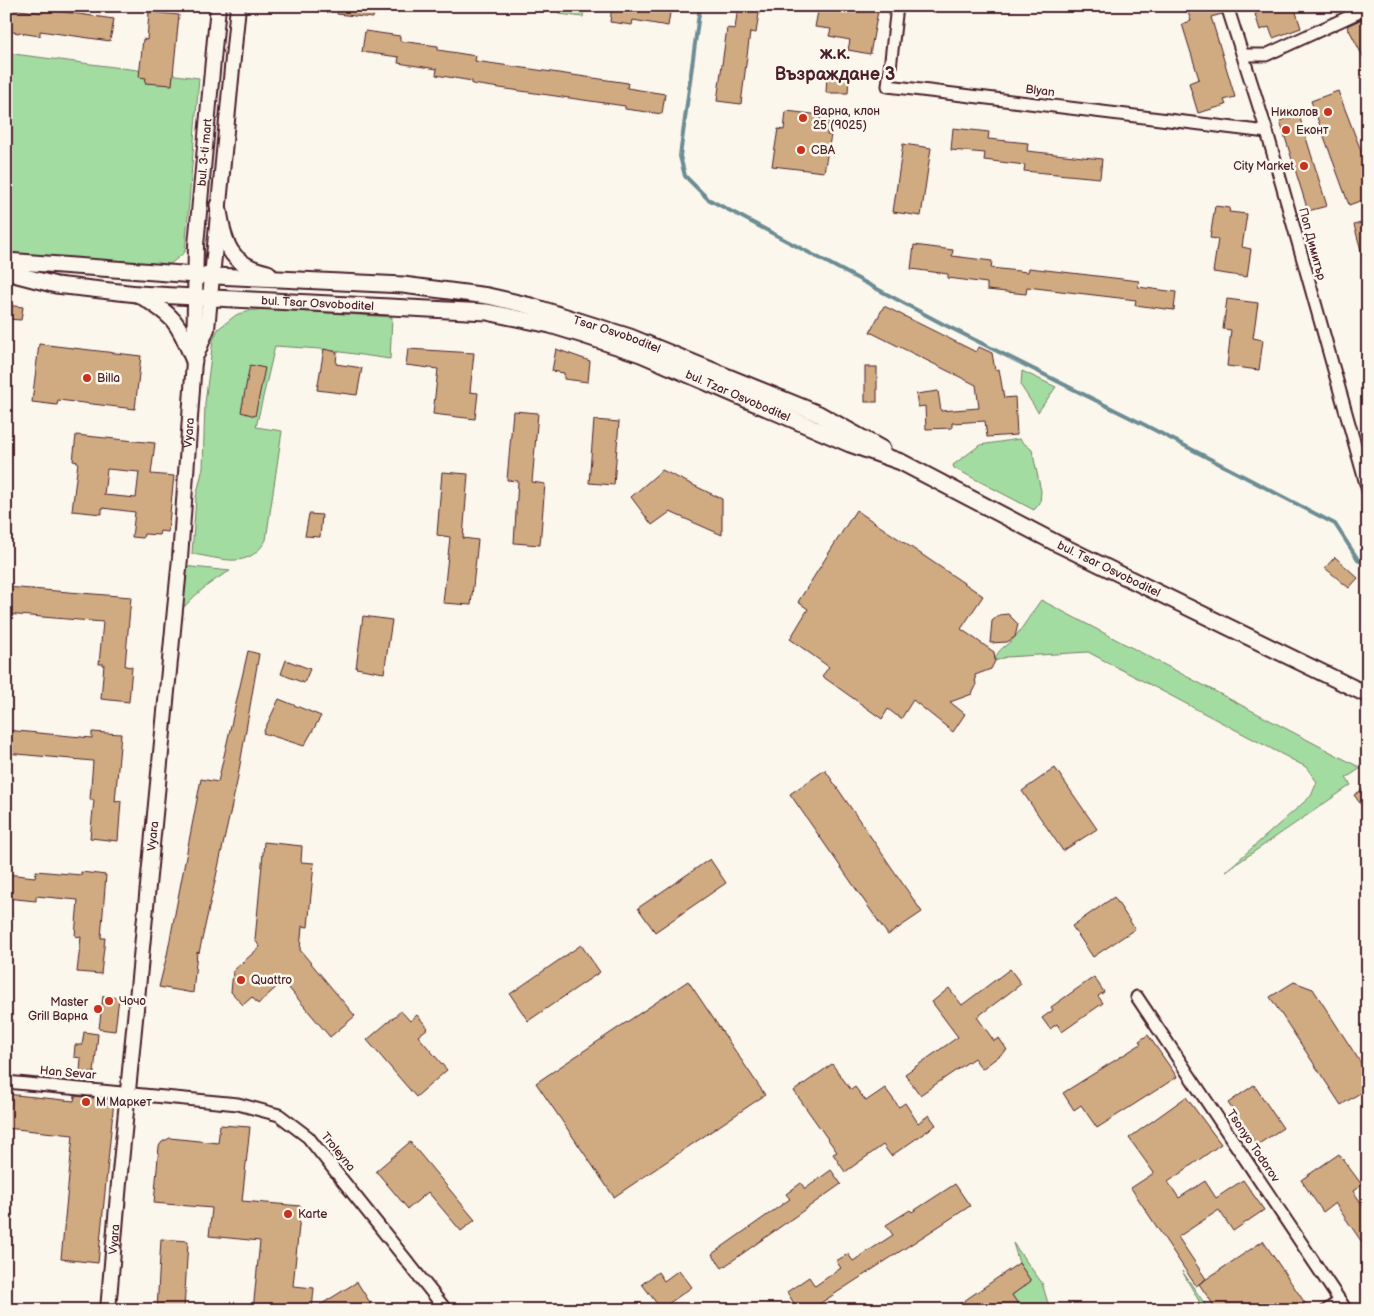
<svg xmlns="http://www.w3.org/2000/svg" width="1374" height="1316" font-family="'Balsamiq Sans',sans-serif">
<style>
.green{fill:#a3dca1;stroke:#767e66}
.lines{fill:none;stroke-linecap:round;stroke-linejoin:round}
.stream{stroke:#6c8c94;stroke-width:4}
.building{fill:#d0ab82;stroke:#4a1f2b;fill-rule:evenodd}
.minor-casing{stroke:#4a1f2b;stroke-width:15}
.tertiary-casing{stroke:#4a1f2b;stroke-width:18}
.secondary-casing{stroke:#4a1f2b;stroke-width:19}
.minor{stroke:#fbf7ec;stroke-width:11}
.tertiary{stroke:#fbf7ec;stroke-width:14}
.secondary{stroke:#fbf7ec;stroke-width:15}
.poi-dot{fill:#c8321e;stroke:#fbf7ec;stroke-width:2}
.labels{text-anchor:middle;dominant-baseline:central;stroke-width:5;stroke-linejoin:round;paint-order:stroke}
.street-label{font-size:12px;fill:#4a1f2b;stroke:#fbf7ec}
.poi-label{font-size:12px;fill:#4a1f2b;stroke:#fbf7ec;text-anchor:start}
.district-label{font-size:18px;font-weight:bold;fill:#4a1f2b;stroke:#fbf7ec}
</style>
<rect width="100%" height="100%" fill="#fbf7ec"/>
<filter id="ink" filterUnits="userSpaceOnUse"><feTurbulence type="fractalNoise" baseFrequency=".02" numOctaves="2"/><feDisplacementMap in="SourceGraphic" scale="10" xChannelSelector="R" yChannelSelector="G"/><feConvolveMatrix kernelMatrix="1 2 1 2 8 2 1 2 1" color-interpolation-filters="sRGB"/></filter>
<g filter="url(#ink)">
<g class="green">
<path d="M560,6H584L583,17L559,14Z"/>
<path d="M6,53L199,78L185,252L169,265L6,254Z"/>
<path d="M264,309L392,317L390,359L320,349L275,346L256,427L282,431L266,540C248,571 222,558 192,554L196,497L203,468L205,403L213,340L218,329L236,315L247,311Z"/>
<path d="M1022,371L1056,387L1038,412L1021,386Z"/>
<path d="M1019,439L1032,450L1041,491L1040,503L1034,510L954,468L953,465L980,445Z"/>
<path d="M183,566L230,571C209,582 192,597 177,615Z"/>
<path d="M1041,600L1361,768L1346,778L1351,785L1226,871L1311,796L1317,782L1306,767L1088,652L1006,657L995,661C996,649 1009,645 1015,637C1024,626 1032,612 1041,600Z"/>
<path d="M1013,1243L1042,1283L1050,1310H1017L1020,1307L1012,1295L1031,1281L1019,1263Z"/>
<path d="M1182,1271L1209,1310H1200L1199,1301Z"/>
</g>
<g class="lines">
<path class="stream" d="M700,6L680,156L685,176L708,199L943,324L1141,423L1335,524L1359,561"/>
</g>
<g class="building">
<path d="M338,6H374L373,18L337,14Z"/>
<path d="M612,6H671L668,26L633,20L632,25L610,22Z"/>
<path d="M738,6H760L756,33L750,32L741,104L717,101L727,28L735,29Z"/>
<path d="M819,6H847L867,10L868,6H879L870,54L848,50L850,40L829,36L831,29L815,27Z"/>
<path d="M1186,6H1220L1222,14L1211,17L1235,97L1224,100L1226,105L1198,113L1189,83L1199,79L1182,24L1191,21Z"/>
<path d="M1278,6H1294L1301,28L1273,38L1269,27L1260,30L1255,14Z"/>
<path d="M6,8L43,13V9L114,19L110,41L40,31V36L6,31Z"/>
<path d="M149,12L179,15L172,85L145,83L146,78L139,77L143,39L147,40Z"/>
<path d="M1368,16V66L1347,26Z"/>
<path d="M365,31L400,36V41L438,46V50L476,56L475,61L628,83L627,88L665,94L662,114L625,109V106L472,84V81L436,75L437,69L398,63L399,57L362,52Z"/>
<path d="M827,74L849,76L848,93H826Z"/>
<path d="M1338,91L1368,169V198L1349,205L1311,101Z"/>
<path d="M786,111L821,115L820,120L829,121L827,135H831L824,172L772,166L778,129L784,130Z"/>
<path d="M1299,115L1327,206L1308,211L1280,121Z"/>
<path d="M953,128L989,132L988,139L1028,143L1027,151L1102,159L1100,178L1024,171L1025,165L984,160L985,153L951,150Z"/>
<path d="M903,144L931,148L921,216L893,212Z"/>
<path d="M1215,206L1230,208L1229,212L1247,214L1242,247L1251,249L1247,277L1213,272L1218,239L1210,238Z"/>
<path d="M1368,221V260L1364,261L1354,225Z"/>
<path d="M914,245L953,250L952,256L992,261L991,268L1028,272L1029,268L1139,281L1138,287L1176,292L1174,310L1135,305L1136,300L1027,287L1026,294L987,290V283L948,278V274L911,269Z"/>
<path d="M1227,299L1258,303L1253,338L1263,340L1259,370L1227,366L1231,330L1223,329Z"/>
<path d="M6,305L23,307L21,320L6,319Z"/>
<path d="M884,306L976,352L979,347L992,353L995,370L999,369L1004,398L1015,397L1017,435L987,437L985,421L952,423V428L926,429L925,406L918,407L916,394L938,391L941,411L979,408L976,385L870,332Z"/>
<path d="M39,344L141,356L135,409L58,400L57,405L32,402Z"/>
<path d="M324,349L337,352L336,364L362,368L357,395L317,390Z"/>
<path d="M408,349L474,353L470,392L478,393L475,419L433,414L438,369L406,365Z"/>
<path d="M556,349L590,361L588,382L564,379V373L552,371Z"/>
<path d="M250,365L265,368L255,416L241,412Z"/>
<rect x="865" y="367" width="12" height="35"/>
<path d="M513,411L538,413L532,482L545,484L540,545L514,543L518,481L507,480Z"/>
<path d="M594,420L619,422L614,485L589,483Z"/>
<path d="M76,435L155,443L151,474L174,476L168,532L160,531L159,535L144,534L143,538L132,537L135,512L102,508V514L72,511L78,462L73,461ZM107,469L139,472L136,498L104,495Z"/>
<path d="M662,470L722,499V535L670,512L652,525L631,497Z"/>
<path d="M442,472L468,474L463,538L478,540L471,605L443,603L450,537L437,535Z"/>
<path d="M856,510L983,596L961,629L994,652L995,661L991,669L975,675L976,686L972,694L950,702L965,714L953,732L913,700L901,719L888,709L882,719L822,676L829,667L790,639L808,609L798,602Z"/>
<path d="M309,514L322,515L320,537L305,536Z"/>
<path d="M1335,557L1358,578L1349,588L1325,568Z"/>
<path d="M6,587L131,597L125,666L132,667L129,702L101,699L104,664H99L103,622L6,614Z"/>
<path d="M1008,614L1018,624L1015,637L1007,642L990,643L992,621L999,615Z"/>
<path d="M363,616L392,620L384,673L356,668Z"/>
<path d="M248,651L259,654L237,782L199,953L197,952L193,993L159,987L167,955L201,779L218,782Z"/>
<path d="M286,660L310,669L304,683L281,674Z"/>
<path d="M279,699L321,716L304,746L263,733Z"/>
<path d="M6,730L92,738V732L121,734L115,802L121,801L118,841L90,838L94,800H90L93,761L6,753Z"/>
<path d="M1055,768L1097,829L1063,851L1022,791Z"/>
<path d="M825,770L922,912L888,935L790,794Z"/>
<path d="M1368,786V814L1354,795Z"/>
<path d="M264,842L302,846L301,862L314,863L308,927L302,926L300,950L355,1016L330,1037L283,981L258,1004L252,997L243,1005L231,992L233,971L260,947L255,940Z"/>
<path d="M710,859L726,883L655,932L638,908Z"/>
<path d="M36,871L81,875V872L106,875L101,938H105L101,974L77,972L81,937L75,936L78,900L36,896V901L6,898V874L35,877Z"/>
<path d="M1114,897L1135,929L1093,957L1072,926Z"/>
<path d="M581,945L600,972L528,1021L510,994Z"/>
<path d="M1010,969L1021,984L977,1017L994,1041L999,1038L1007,1050L982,1069L974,1058L920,1095L905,1074L958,1037L932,1002L949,988L962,1005Z"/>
<path d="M1094,977L1104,992L1098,996L1103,1003L1062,1032L1057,1024L1050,1029L1042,1018L1053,1010L1051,1007Z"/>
<path d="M688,981L765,1095L614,1197L536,1083Z"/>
<path d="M1294,982L1313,989L1368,1074V1088L1341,1105L1270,997Z"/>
<path d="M103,996L119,998L115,1031L99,1029Z"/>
<path d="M401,1011L410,1021L417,1015L428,1028L418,1036L447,1070L416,1097L367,1040Z"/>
<path d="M84,1032L98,1034L94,1073L80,1072L81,1058L74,1057L75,1045H82Z"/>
<path d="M1148,1035L1177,1077L1097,1128L1081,1105L1074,1110L1063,1093L1141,1044L1139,1041Z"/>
<path d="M832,1064L851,1090L855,1087L866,1101L885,1088L899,1107L905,1103L918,1123L929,1115L936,1125L891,1156L883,1145L845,1172L833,1154L837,1152L794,1091Z"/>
<path d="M1254,1085L1283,1128L1257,1145L1228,1103Z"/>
<path d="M6,1094L74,1101L75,1096L114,1100L98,1263L61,1259L73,1135L6,1128Z"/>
<path d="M1186,1097L1221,1144L1168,1182L1179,1198L1205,1181L1216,1198L1243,1180L1264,1210L1233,1231L1219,1210L1178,1237L1206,1279L1196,1286L1131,1188L1154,1173L1129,1138Z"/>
<path d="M220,1125L250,1127L242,1201L301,1206L293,1286L314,1288L312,1310H253L260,1241L209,1236L212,1208L154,1203L159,1146L162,1142L170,1138L218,1143Z"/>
<path d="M410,1142L475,1220L461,1231L428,1192L408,1209L376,1171Z"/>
<path d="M1339,1154L1362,1185L1353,1191L1368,1213V1251L1335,1203L1323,1212L1301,1180Z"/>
<path d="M831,1170L841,1184L722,1268L712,1254L790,1199L786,1194L801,1183L805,1189Z"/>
<path d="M955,1184L970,1206L810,1310H798L787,1292L809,1277L815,1286L841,1268L836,1261L848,1254L853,1261L893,1235L886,1225L910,1210L912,1212Z"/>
<path d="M161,1239L188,1241L184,1310H157Z"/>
<path d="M1263,1241L1305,1303L1295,1310H1217L1199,1284Z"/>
<path d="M1019,1263L1031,1281L1012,1295L1022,1310H951Z"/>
<path d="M679,1270L692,1287L661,1309L642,1284L658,1272L664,1281Z"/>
<path d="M357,1282L371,1304L361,1310H312Z"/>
</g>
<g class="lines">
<defs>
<g id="minor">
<path d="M897,6L888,86L1267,132"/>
<path d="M1227,6L1267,132L1368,491"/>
<path d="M1243,55H1266L1368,8"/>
<path d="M1137,997L1346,1310"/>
<path d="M6,1082L238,1104L279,1115L308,1137L446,1310"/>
<path d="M1327,1310L1340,1301"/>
</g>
<g id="tertiary">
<path d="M197,354L207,329L238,6"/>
<path id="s1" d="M108,1310L119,1183L180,558L194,361L196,245L218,6"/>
</g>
<g id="secondary">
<path d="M218,205C224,241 227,265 268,273"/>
<path id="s2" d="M6,261L195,275L403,285L488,296L531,306L630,337L819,414L882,449"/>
<path id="s3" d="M6,272L56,285L137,294L487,312L550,325L583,335L641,354L850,444L901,462L1056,543L1368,695"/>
<path d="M138,294C176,317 177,321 194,361"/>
</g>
</defs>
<use href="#minor" class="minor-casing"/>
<use href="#tertiary" class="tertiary-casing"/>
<use href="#secondary" class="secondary-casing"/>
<use href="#minor" class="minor"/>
<use href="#tertiary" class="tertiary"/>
<use href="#secondary" class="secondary"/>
</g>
</g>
<g class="poi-dot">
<circle cx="1328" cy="112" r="5"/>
<circle cx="803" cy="118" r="5"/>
<circle cx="1286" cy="130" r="5"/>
<circle cx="801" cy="150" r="5"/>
<circle cx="1304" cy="166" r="5"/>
<circle cx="87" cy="378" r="5"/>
<circle cx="241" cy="980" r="5"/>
<circle cx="109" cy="1001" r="5"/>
<circle cx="98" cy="1009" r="5"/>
<circle cx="86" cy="1102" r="5"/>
<circle cx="288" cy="1214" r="5"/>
</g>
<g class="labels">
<g class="street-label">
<text transform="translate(1040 91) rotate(7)">Blyan</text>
<text stroke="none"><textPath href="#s1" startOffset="1162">bul. 3-ti mart</textPath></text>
<text transform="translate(1312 244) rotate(75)">Поп Димитър</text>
<text stroke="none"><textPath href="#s3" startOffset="314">bul. Tsar Osvoboditel</textPath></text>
<text stroke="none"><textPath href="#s2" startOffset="618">Tsar Osvoboditel</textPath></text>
<text stroke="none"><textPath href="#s3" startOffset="749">bul. Tzar Osvoboditel</textPath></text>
<text stroke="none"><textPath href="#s1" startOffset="881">Vyara</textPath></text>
<text stroke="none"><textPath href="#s3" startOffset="1159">bul. Tsar Osvoboditel</textPath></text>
<text stroke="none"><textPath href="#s1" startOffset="476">Vyara</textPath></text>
<text transform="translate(68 1073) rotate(5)">Han Sevar</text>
<text transform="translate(1253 1146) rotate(56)">Tsonyo Todorov</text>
<text transform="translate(338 1152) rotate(51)">Troleyna</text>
<text stroke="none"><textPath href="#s1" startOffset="71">Vyara</textPath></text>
</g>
<g class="poi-label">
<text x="813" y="111">Варна, клон<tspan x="813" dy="14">25 (9025)</tspan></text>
<text x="1318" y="112" text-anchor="end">Николов</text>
<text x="1296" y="130">Еконт</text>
<text x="811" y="150">CBA</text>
<text x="1294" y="166" text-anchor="end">City Market</text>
<text x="97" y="378">Billa</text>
<text x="251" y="980">Quattro</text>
<text x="119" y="1001">Чочо</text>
<text x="88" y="1002" text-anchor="end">Master<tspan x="88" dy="14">Grill Варна</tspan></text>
<text x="96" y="1102">М Маркет</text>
<text x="298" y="1214">Karte</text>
</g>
<g class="district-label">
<text x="835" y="53">ж.к.<tspan x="835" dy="21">Възраждане 3</tspan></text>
</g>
</g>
<rect width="1374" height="1316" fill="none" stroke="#fbf7ec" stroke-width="25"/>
<rect x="12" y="12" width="1349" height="1291" fill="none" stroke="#4a1f2b" stroke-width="2" filter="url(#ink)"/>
</svg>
